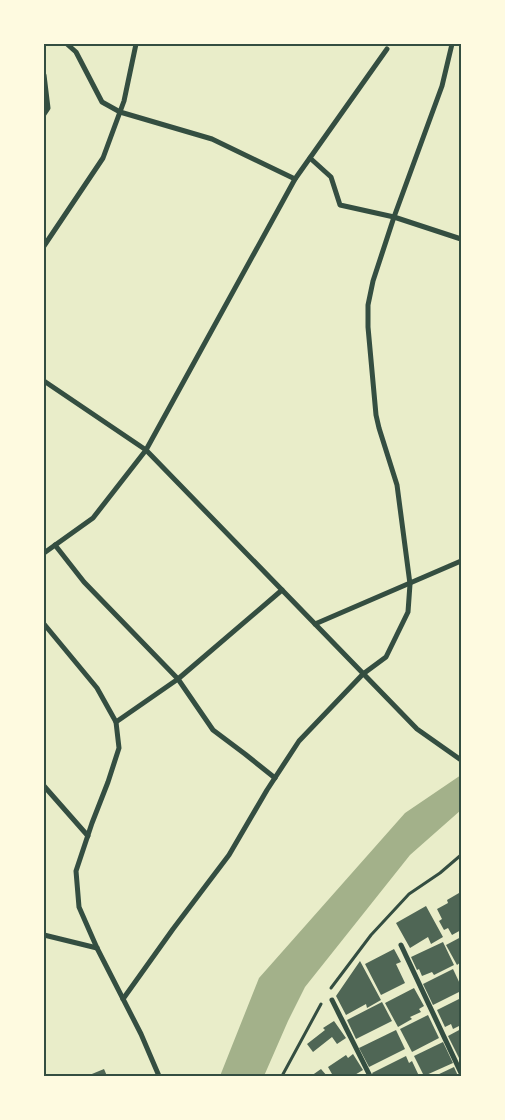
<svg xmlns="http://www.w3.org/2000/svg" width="505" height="1120" font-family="'Exo 2',sans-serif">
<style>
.water{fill:#a3b18a}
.building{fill:#4f6655}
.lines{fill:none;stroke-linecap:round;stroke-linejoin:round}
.path{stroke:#344e41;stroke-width:3}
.minor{stroke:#344e41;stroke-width:5}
.neatline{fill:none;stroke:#344e41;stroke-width:2}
</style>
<rect width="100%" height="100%" fill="#e9edc9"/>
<path class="water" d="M461,775V810L410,855L305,987L288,1021L264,1076H220L259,978L405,813Z"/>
<g class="building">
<path d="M459,893L461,898V930L452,935L448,928L444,930L439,921L442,919L437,909L448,903L447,900Z"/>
<path d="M426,906L443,937L431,944L428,937L410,948L396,923Z"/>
<path d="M461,937V962L457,965L446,945Z"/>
<path d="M443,942L454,965L434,975L432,972L422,976L419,969L417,970L411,957Z"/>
<path d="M394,949L401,962L396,964L405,983L381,995L365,964Z"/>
<path d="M360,961L381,1000L367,1008L366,1004L346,1015L336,996Z"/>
<path d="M453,969L461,986V991L433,1005L423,984Z"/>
<path d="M414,988L424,1006L419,1009L421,1012L410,1017L412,1019L398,1027L385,1003Z"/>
<path d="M461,998V1025L453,1029L451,1024L445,1027L437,1010Z"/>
<path d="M382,1002L392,1021L356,1039L347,1020Z"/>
<path d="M428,1015L439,1038L412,1052L400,1029Z"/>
<path d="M334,1021L346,1038L337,1044L332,1037L313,1052L307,1044L325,1030L323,1028Z"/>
<path d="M461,1029V1057L459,1058L448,1036Z"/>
<path d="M396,1030L405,1049L369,1067L359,1048Z"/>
<path d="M443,1042L453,1063L424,1076L414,1056Z"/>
<path d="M353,1054L363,1070L353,1076H328L332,1074L328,1067L346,1055L348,1058Z"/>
<path d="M406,1056L409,1063L412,1061L419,1076H374L372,1073Z"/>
<path d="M454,1067L458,1076H435Z"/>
<path d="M104,1069L107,1076H87Z"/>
<path d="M321,1069L327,1076H311Z"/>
</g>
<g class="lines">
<g class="path">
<path d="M331,988L371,935L409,894L440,873L461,855"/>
<path d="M282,1076L321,1004"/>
</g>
<g class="minor">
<path d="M67,44L76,52L102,102L120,112L212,139L295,179"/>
<path d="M44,75L48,108L44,114"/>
<path d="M310,158L331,177L340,205L394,217L461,239"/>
<path d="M44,246L103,158L124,101L136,44"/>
<path d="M44,381L146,450L417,729L461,760"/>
<path d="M55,545L84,582L178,679L213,730L245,754L275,778"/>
<path d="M44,553L93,518L146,450L295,179L387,49"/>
<path d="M44,624L97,688L116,722L119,748L108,782L92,823L76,871L79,907L97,948L141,1034L159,1076"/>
<path d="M315,624L461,561"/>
<path d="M116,722L178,679L282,590"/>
<path d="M44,786L88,836"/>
<path d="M44,935L97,948"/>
<path d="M401,945L461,1073"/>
<path d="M123,999L173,929L229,855L267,790L299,741L363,674L386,657L408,612L410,584L397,485L379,428L376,415L368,327V305L373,281L394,217L442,86L452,44"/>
<path d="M332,1000L370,1076"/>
</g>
</g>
<rect width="505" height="1120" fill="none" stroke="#fefae0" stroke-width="90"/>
<rect x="45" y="45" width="415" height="1030" class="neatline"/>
</svg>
